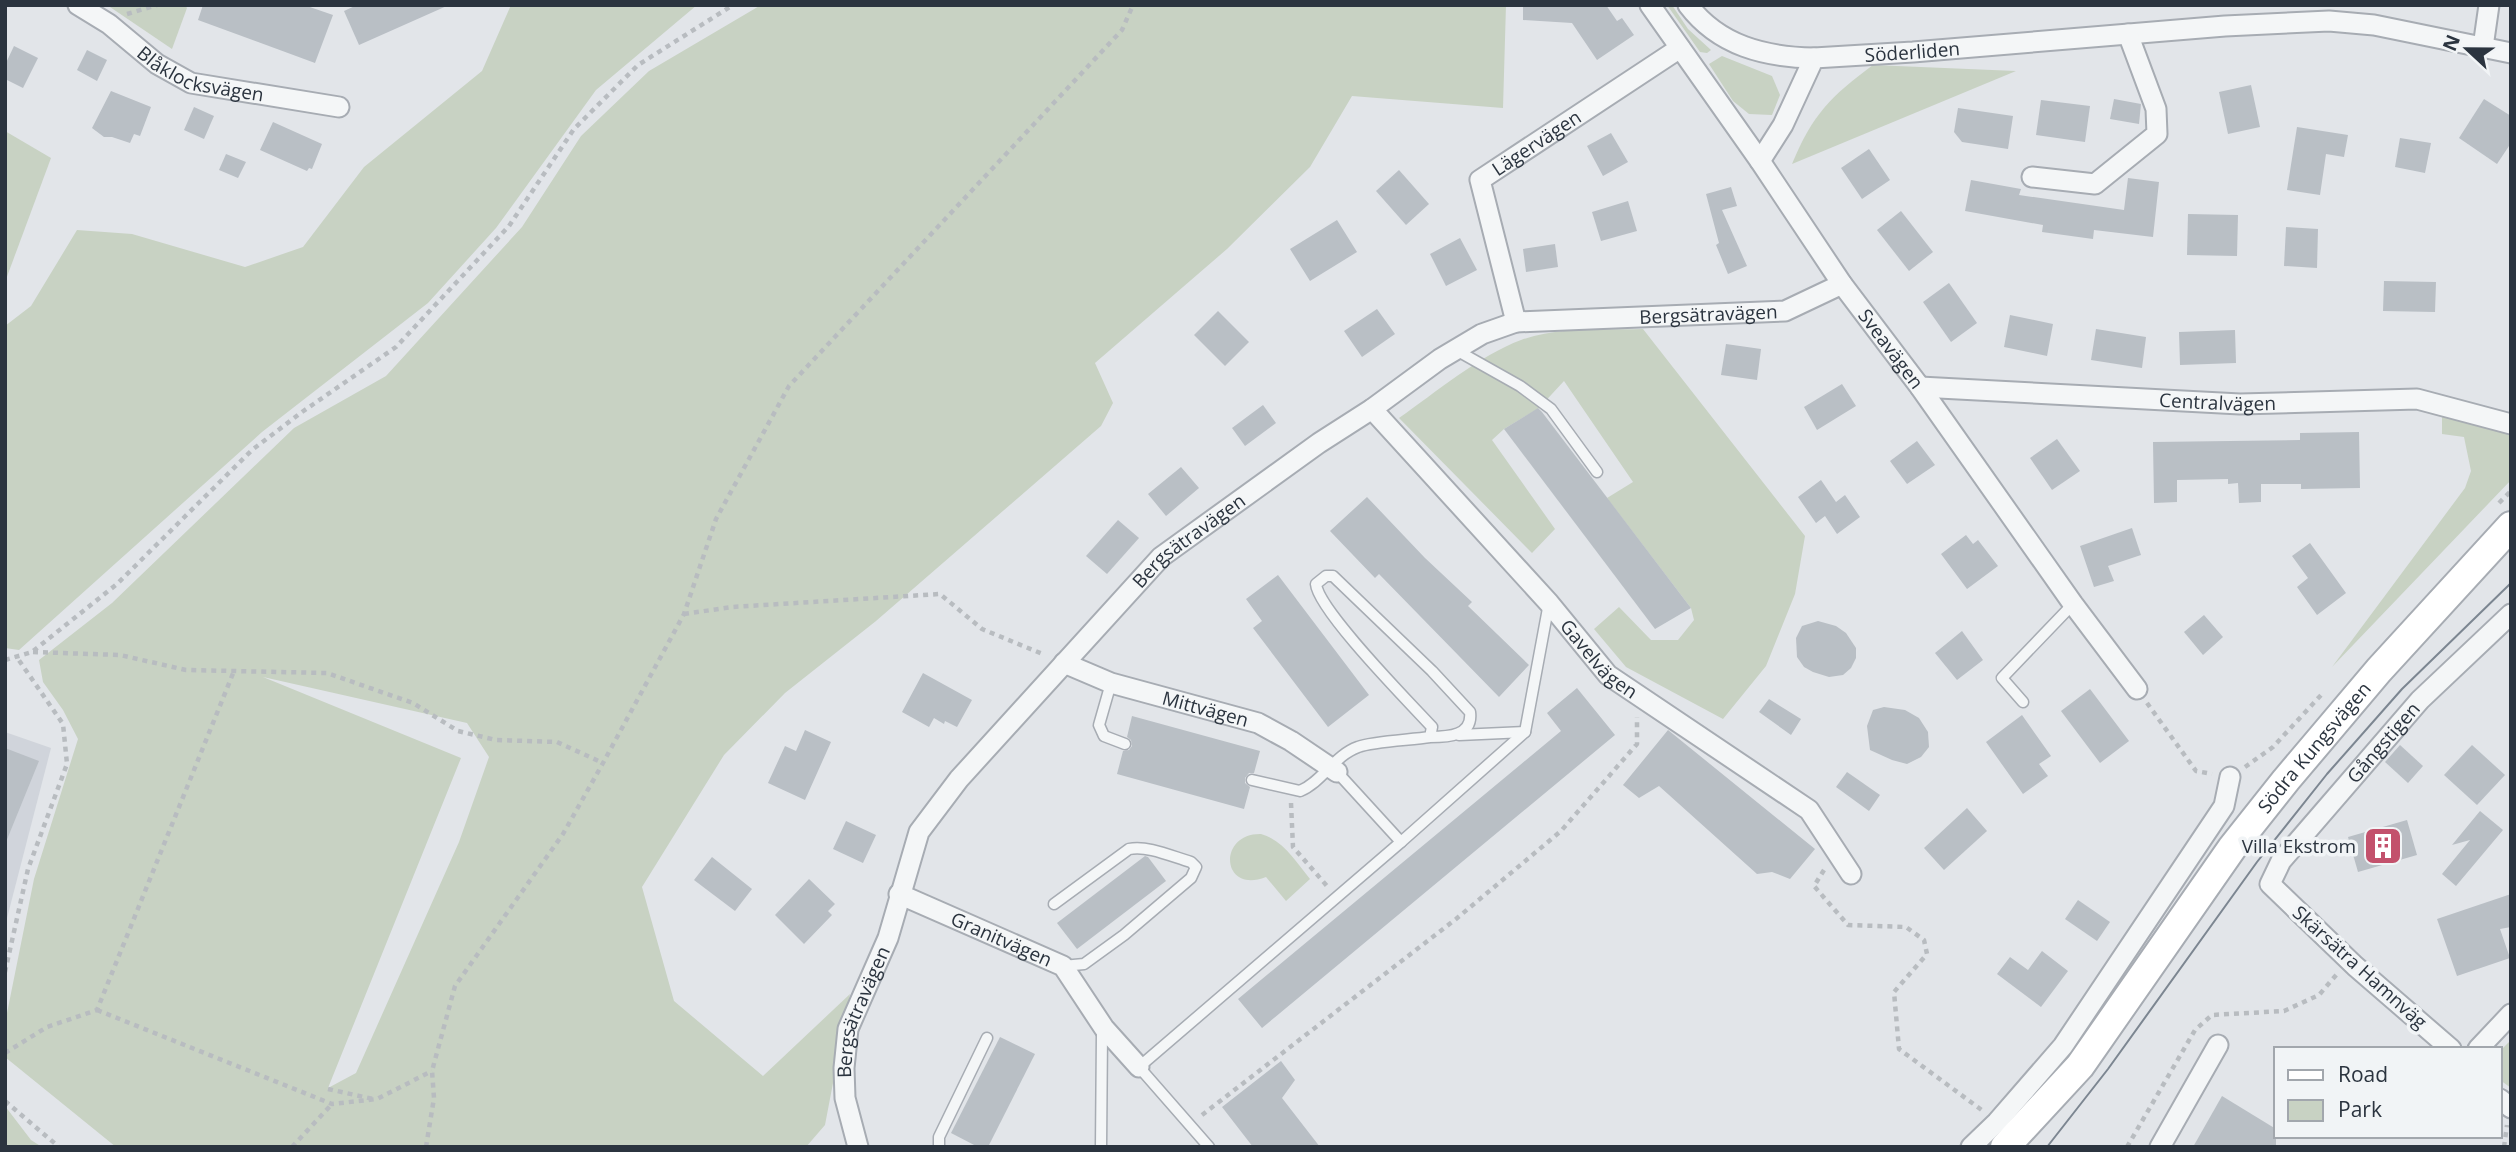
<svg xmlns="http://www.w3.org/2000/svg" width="2516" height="1152" font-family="'Open Sans',sans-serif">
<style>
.built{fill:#d0d4db}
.green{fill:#c8d2c3;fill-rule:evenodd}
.building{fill:#b9bfc5}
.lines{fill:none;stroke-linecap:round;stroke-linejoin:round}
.service-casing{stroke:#a7acb3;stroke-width:13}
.minor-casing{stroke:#a7acb3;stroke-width:23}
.secondary-casing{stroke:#a7acb3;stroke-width:32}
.path{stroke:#b8bcc0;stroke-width:4.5;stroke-dasharray:5 5;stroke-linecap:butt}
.service{stroke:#f4f6f7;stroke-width:10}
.minor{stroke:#f4f6f7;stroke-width:19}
.secondary{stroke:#fff;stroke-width:28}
.tram{stroke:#7c8691;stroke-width:2}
.labels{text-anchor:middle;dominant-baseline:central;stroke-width:7;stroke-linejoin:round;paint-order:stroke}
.street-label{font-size:19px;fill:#2b343f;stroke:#f1f4f6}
.poi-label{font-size:19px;fill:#2b343f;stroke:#f1f4f6;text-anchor:end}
</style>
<rect width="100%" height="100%" fill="#e2e5e9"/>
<path class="built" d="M5,732L51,748L5,926Z"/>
<g class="green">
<path d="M107,5H185L187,8L172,49Z"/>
<path d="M511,5H697L596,90L496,228L428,303L262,432L19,650L5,648V326L31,306L77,230L132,234L245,267L303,247L364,167L482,71Z"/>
<path d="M761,5H1506L1503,108L1352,96L1310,167L1227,249L1095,363L1113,403L1101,426L876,621L785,693L724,755L642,887L674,1001L763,1076L850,994L825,1125L806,1147H116L5,1057V1023L34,879L78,739L63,710L43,682L39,660L112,603L294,428L386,376L522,227L581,136L649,71ZM263,677L467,723L489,757L459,842L356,1073L328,1088L461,758Z"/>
<path d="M1667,5H1672L1688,29L1711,50L1707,53L1700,52Z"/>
<path d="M1722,56L1772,76L1780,95L1772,115L1749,114L1733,101L1709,64Z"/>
<path d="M1873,65L2016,71L1792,164C1812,115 1831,96 1873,65Z"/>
<path d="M5,131L51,158L5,282Z"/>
<path d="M1643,329L1805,536L1795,594L1766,666L1723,719L1626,667L1594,629L1619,607L1651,640H1678L1694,620L1691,608L1607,498L1633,482L1564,381L1539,408L1504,429L1492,440L1555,529L1532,553L1399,418C1435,393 1480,355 1521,340C1559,326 1603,330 1643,329Z"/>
<path d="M2442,417L2481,421L2511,431V480L2332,667L2465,488L2471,471L2464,437L2442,434Z"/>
<path d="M1261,834C1283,840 1296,862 1310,879L1286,901L1266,877C1221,895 1217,833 1261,834Z"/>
<path d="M2511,1040V1088L2500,1080V1051Z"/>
<path d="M5,1106L31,1140L42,1147H5Z"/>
</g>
<g class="building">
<path d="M203,5H304L333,15L315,63L198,20Z"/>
<path d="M357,5H449L359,45L344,11Z"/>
<path d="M1523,5H1606L1617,21L1622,18L1634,35L1597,60L1572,23L1523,20Z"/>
<path d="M14,46L38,58L23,88L5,79V65Z"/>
<path d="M87,50L107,60L97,81L77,70Z"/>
<path d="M2251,85L2260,127L2228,134L2219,92Z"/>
<path d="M111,91L151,107L140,136L134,134L130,143L112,137H104L92,128Z"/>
<path d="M2114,99L2141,104L2139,124L2110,119Z"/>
<path d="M2484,99L2511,116V143L2497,164L2459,138Z"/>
<path d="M2041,100L2090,106L2085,142L2036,135Z"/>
<path d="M194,107L214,116L204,139L184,130Z"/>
<path d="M1958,108L2013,116L2008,149L1962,142L1954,132Z"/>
<path d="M273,122L322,144L312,169L309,168L307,171L260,150Z"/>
<path d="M2297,127L2348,135L2344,157L2326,154L2320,195L2287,190Z"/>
<path d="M1611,133L1628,162L1603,176L1587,146Z"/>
<path d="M2400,138L2431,143L2425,173L2395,167Z"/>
<path d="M1869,149L1890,180L1862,199L1841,168Z"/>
<path d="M226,154L246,162L238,178L219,170Z"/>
<path d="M1399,170L1429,204L1406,225L1376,191Z"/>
<path d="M2128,178L2159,182L2153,237L2094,230L2093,239L2042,232L2043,225L1965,211L1971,180L2021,189L2019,195L2124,210Z"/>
<path d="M1731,187L1737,206L1722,210L1747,266L1728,274L1716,245L1719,243L1706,194Z"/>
<path d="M1628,201L1637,231L1601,241L1592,212Z"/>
<path d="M1901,211L1933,252L1909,271L1877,230Z"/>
<path d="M2188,214L2238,215L2237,256L2187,255Z"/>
<path d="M1337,220L1357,252L1310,281L1290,249Z"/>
<path d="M2286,227L2318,229L2317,268L2284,266Z"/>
<path d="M1460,238L1477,270L1446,286L1430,254Z"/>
<path d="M1555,244L1558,267L1526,272L1523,249Z"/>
<path d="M2384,281L2436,282L2435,312L2383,311Z"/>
<path d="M1949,283L1977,323L1951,342L1923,302Z"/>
<path d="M1377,309L1395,334L1362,357L1344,331Z"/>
<path d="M1218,311L1249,342L1225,366L1194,335Z"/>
<path d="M2010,315L2053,324L2047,356L2004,347Z"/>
<path d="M2096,329L2146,337L2142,368L2091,360Z"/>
<path d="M2235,330L2236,363L2180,365L2179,332Z"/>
<path d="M1726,344L1761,349L1757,380L1721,375Z"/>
<path d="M1842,384L1856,406L1817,430L1804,407Z"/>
<path d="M1263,405L1276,423L1245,446L1232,428Z"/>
<path d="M1538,408L1542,412L1691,608L1655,629L1504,429Z"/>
<path d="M2359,432L2360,488L2301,489V484H2261V502L2239,503L2238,483L2228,484V479L2177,480V502L2154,503L2153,442L2300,440V433Z"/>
<path d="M2057,439L2080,471L2052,490L2030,458Z"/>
<path d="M1917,441L1935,465L1907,484L1890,461Z"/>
<path d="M1181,467L1199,488L1166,516L1148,494Z"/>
<path d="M1821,480L1836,502L1845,495L1860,517L1837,534L1825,516L1816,523L1798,497Z"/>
<path d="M1367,497L1425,558L1472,602L1468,606L1529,665L1499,697L1379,574L1375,578L1330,531Z"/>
<path d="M1118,520L1139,538L1107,574L1086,556Z"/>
<path d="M2132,528L2141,555L2108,566L2114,581L2094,587L2080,546Z"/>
<path d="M1966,535L1973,544L1978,540L1998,566L1967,589L1941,554Z"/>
<path d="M2310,543L2346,593L2317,615L2297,587L2308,578L2292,556Z"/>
<path d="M1278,575L1369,695L1328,727L1253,628L1262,621L1246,599Z"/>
<path d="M2204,615L2223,637L2203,655L2184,632Z"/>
<path d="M1818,621L1836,626L1846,633L1856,648V658L1851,668L1843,675L1829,677L1813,672L1804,667L1797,657L1796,638L1802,626Z"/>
<path d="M1962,631L1983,660L1957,680L1935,653Z"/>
<path d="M923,673L972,700L957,727L945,721L944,724L934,718L929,727L902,712Z"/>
<path d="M1577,688L1615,735L1262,1028L1238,999L1561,731L1547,713Z"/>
<path d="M2090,689L2129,741L2100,763L2061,711Z"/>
<path d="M1769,699L1801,719L1791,735L1759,712Z"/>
<path d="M1884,707L1905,710L1919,718L1928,732L1929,747L1921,757L1907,764L1892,760L1870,750L1867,726L1873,710Z"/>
<path d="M2022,715L2051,756L2039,764L2048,776L2023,794L1986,742Z"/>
<path d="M1132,716L1260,751L1254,773H1249L1245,778V783L1250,787L1244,809L1117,774L1123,751L1129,750L1132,746L1131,740L1127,737Z"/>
<path d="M805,730L831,742L805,800L768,783L785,746L796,751Z"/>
<path d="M1668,730L1815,849L1790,879L1772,872L1757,874L1659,786L1639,798L1623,785Z"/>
<path d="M2400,745L2423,766L2408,783L2385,762Z"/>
<path d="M2472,745L2505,775L2477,805L2444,775Z"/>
<path d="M5,748L39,761L6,842H5Z"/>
<path d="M1847,772L1880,795L1869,811L1836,787Z"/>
<path d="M1967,808L1987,831L1944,870L1924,848Z"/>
<path d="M2480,811L2503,830L2456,886L2442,874L2470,840L2452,845Z"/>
<path d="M2407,820L2417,855L2358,872L2348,837Z"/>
<path d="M846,821L876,835L863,863L833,849Z"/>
<path d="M1145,856L1148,857L1166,881L1077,949L1057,923Z"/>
<path d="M712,857L752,889L735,911L694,880Z"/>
<path d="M809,879L835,904L828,911L832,915L804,944L775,915Z"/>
<path d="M2511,894V927L2500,929L2510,958L2457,976L2437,919Z"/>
<path d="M2078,900L2110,922L2097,941L2065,919Z"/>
<path d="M2042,951L2068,971L2041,1007L1997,974L2010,957L2028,970Z"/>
<path d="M1000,1037L1035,1054L988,1147H978L951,1133Z"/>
<path d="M1281,1061L1295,1080L1282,1098L1320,1147H1253L1222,1107Z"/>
<path d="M2222,1096L2276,1129V1147H2193Z"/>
</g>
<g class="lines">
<defs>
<g id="service">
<path d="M1456,350L1520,386L1551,409L1597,472"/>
<path d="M1111,683L1099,725L1104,736L1125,744"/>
<path d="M2023,702L2002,678L2073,604"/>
<path d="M1459,735L1525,732"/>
<path d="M1337,772L1401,842L1525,732L1549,603"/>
<path d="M1252,780L1300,791C1322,782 1335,755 1358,747C1373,741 1411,740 1430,737L1432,727C1410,703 1318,610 1316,584L1326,576H1333L1432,671L1470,712C1473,736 1448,737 1430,737"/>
<path d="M1054,904L1129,849C1148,845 1173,857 1191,862L1196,867L1191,878L1124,935L1084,964L1063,966"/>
<path d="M939,1147V1137L987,1038"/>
<path d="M1101,1147L1102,1033L1104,1028"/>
<path d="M1209,1147L1139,1067L1401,842"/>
</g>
<g id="minor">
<path id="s1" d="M78,5L109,24L157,64L191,83L339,107"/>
<path id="s2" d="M1650,5L1760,161L1842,284L1920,387L2073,604L2137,689"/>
<path d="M1688,5C1719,46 1765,57 1814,58"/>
<path d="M2483,47L2489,5"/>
<path id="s3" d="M1760,161L1783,125L1814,58L1913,52L2225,26L2329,21L2374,25L2511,53"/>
<path d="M2032,177L2095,184L2157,134L2156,109L2128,34"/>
<path id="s4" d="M1516,322L1480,180L1680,48"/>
<path id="s5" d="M1920,387L2240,404L2417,399L2511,424"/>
<path id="s6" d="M1372,409L1549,603L1608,675L1809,810L1851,874"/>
<path id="s7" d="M1064,663L1111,683L1258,723L1291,741L1337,772"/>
<path id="s8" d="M899,894L1063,966L1104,1028L1139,1067"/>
<path id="s9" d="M2451,1049L2355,966L2270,884L2281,861L2420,700L2511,614"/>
<path d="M2478,1049L2511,1014"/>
<path d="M2500,1099L2511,1108"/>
<path id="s10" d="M858,1147L845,1098L844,1068L848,1029L888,938L919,832L959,779L1161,557L1319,443L1372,409L1440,359L1482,334L1516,322L1785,311L1842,284"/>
<path d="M1971,1147L1997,1122L2063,1046L2224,806L2230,777"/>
<path d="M2160,1147L2218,1045"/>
</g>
<g id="secondary">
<path id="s11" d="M2005,1147L2080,1066L2232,848L2286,780L2379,670L2511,526"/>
</g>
</defs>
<use href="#service" class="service-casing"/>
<use href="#minor" class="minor-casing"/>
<use href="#secondary" class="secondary-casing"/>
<g class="path">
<path d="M127,14L157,5"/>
<path d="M2499,503L2511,491"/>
<path d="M684,614L732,607L940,594L982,629L1045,655"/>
<path d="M33,652L120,655L186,670L327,673L413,703L458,731L496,740L557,742L603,763"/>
<path d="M5,660L32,652L117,584L252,450L302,412L396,347L509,226L574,129L638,65L733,5"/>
<path d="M2147,703L2196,771L2212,774"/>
<path d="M2245,767L2273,747L2322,694"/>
<path d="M1291,803L1293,847L1327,886"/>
<path d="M1824,870L1814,886L1848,925L1906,927L1924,940L1927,954L1894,992L1899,1049L1983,1111"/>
<path d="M5,972L28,869L67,764L63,724L16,656"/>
<path d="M97,1010L332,1104L377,1099L432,1071"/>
<path d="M5,1053L47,1027L97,1010L234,671"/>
<path d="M328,1089L373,1099"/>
<path d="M5,1101L59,1147"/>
<path d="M1202,1115L1456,919L1561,831L1637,744V717"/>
<path d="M292,1147L332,1104"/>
<path d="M426,1147L434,1098L432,1071L455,986L563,834L603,763L684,614L716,519L789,386L1122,30L1133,5"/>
<path d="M2127,1147L2195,1030L2212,1015L2284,1011L2319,995L2337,974"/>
<path d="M2504,1147L2507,1125"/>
</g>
<use href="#service" class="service"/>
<use href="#minor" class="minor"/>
<use href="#secondary" class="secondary"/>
<path class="tram" d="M2047,1147L2108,1069L2257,862L2327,774L2402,689L2511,583"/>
</g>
<defs>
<symbol id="building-square" viewBox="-11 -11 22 22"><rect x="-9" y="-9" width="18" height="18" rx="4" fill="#c3516c" stroke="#f1f4f6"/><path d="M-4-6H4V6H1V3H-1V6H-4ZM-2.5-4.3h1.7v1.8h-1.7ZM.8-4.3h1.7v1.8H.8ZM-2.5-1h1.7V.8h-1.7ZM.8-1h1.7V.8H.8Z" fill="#fff"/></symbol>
</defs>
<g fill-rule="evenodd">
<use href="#building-square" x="2361" y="824" width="44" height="44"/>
</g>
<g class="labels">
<g class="street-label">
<text stroke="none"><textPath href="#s3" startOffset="215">Söderliden</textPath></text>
<text stroke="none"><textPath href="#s1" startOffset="144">Blåklocksvägen</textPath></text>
<text stroke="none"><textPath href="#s4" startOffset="214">Lägervägen</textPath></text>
<text stroke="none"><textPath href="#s10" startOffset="1316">Bergsätravägen</textPath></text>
<text stroke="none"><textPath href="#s2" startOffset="420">Sveavägen</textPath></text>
<text stroke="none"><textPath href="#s5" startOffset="298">Centralvägen</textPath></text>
<text stroke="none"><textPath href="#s10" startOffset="728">Bergsätravägen</textPath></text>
<text stroke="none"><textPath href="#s6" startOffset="338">Gavelvägen</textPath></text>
<text stroke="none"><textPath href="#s7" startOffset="149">Mittvägen</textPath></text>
<text stroke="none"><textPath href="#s9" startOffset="427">Gångstigen</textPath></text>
<text stroke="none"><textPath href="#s11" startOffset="506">Södra Kungsvägen</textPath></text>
<text stroke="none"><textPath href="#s8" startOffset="112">Granitvägen</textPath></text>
<text transform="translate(2360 967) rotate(42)">Skärsätra Hamnväg</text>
<text stroke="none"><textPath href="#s10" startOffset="140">Bergsätravägen</textPath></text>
</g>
<g class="poi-label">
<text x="2356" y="846">Villa Ekstrom</text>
</g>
</g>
<rect width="2516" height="1152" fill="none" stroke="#2b343f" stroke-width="14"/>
<rect x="2274" y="1047" width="228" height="91" fill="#f1f4f6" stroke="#a2a7ad" stroke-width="2"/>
<rect x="2288" y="1070" width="35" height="10" fill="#ffffff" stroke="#a2a7ad" stroke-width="2"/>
<text x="2338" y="1082" font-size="21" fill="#2b343f">Road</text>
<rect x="2288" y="1100" width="35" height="21" fill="#c8d2c3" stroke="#a2a7ad" stroke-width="2"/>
<text x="2338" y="1117" font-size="21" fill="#2b343f">Park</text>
<g transform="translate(2467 49) rotate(292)" stroke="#f1f4f6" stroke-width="5" paint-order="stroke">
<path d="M0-5L12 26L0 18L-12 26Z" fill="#2b343f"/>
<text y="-10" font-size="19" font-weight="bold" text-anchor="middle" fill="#2b343f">N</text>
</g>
</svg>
